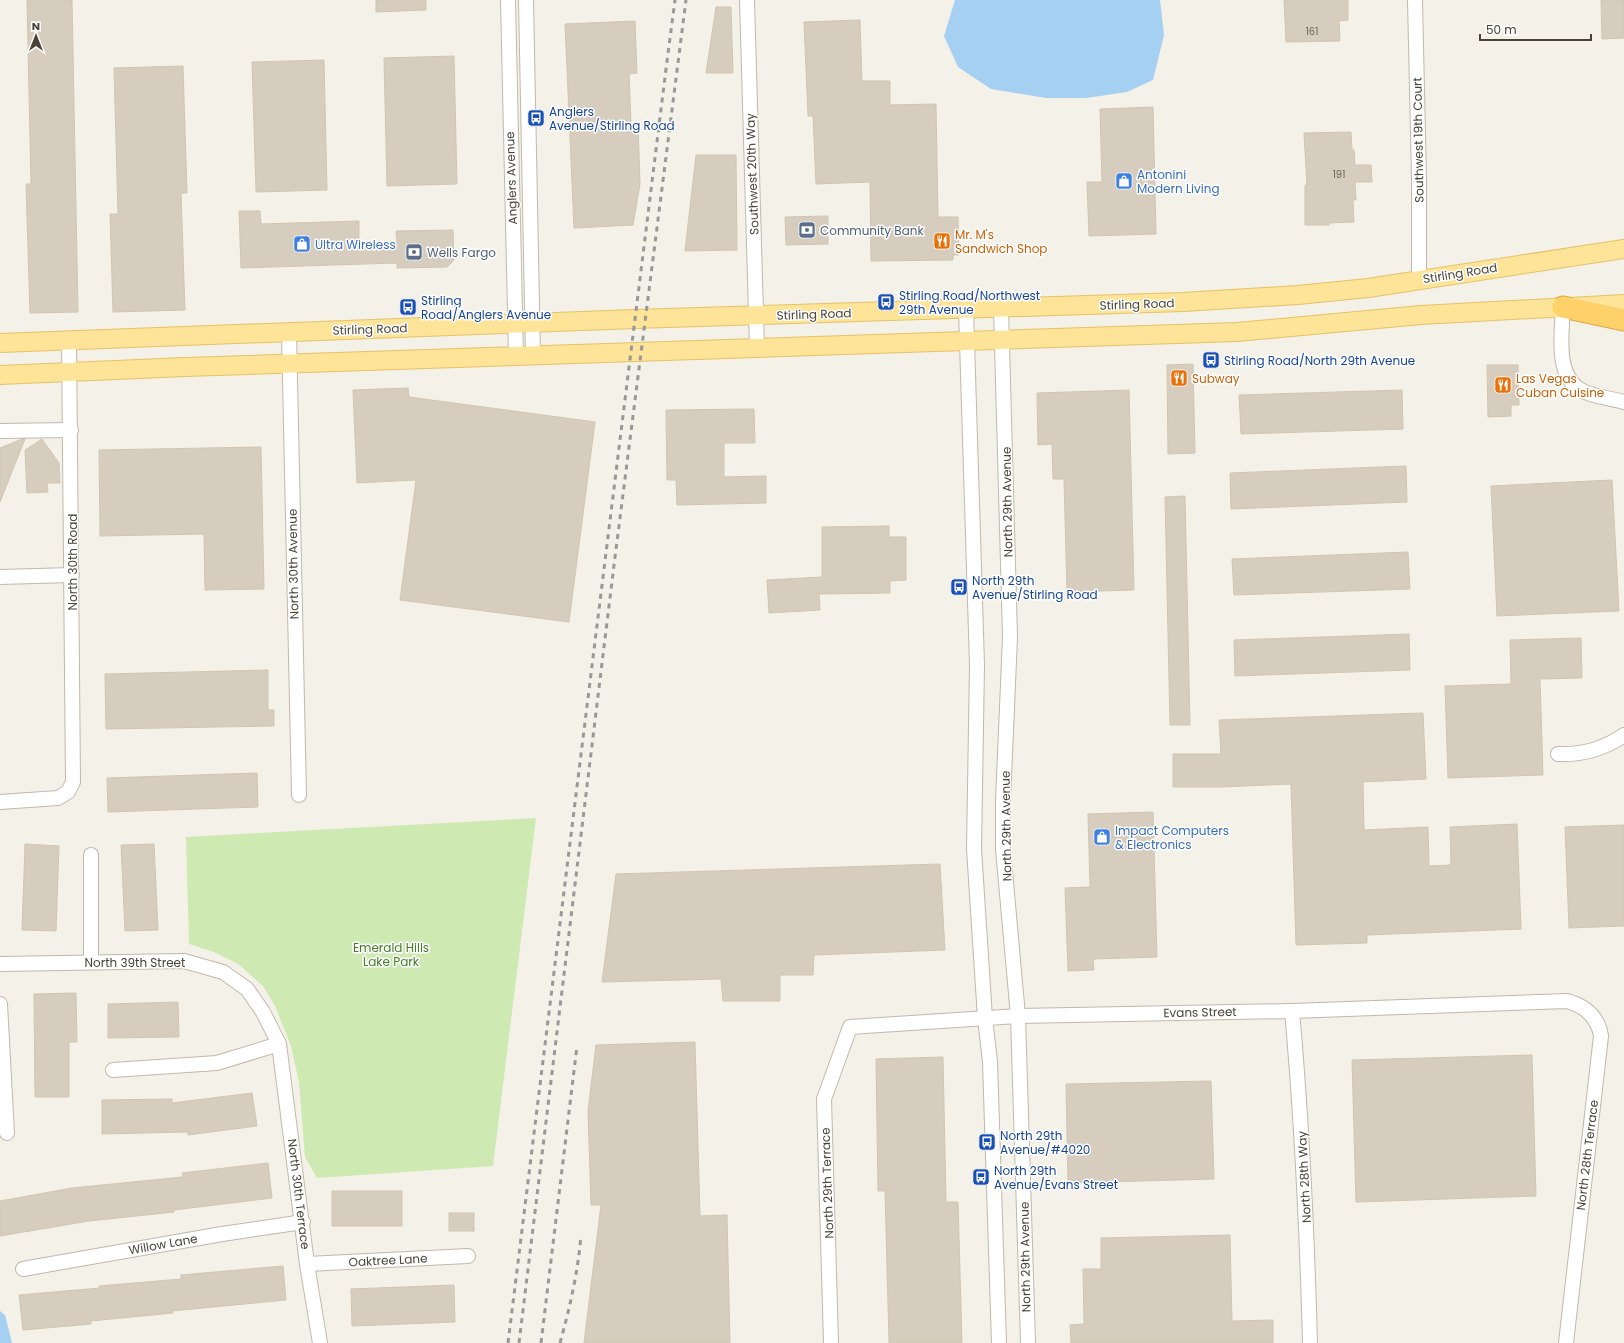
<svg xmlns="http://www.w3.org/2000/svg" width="1624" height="1343" font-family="Poppins,sans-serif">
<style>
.green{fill:#cee9b2}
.water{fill:#a5d0f1}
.building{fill:#d6cdbe;stroke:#d1c5b1}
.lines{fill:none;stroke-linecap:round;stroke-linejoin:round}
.minor-casing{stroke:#c0b9ab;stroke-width:16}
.major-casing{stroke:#e4c267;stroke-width:20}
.highway-casing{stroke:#dea639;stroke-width:23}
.minor{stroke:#fff;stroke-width:14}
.major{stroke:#fee498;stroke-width:18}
.highway{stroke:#fed16a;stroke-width:21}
.rail{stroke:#989898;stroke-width:3;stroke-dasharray:5 5;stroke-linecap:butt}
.labels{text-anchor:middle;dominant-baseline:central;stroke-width:3;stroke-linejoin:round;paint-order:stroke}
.number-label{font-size:10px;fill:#6c6559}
.transit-label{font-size:12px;fill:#164399;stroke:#fff;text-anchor:start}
.street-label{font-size:12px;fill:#484237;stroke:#fff}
.shop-label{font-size:12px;fill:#366cbe;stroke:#fff;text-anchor:start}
.service-label{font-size:12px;fill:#4e5e75;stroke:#fff;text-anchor:start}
.food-label{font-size:12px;fill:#c56008;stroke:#fff;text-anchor:start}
.park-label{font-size:12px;fill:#467b29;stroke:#fff}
</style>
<rect width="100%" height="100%" fill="#f4f1e9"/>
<path class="green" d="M536,818L493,1166L317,1178L305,1157L299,1082L291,1046L275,1006L263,986L238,964L214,952L189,944L186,837Z"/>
<g class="water">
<path d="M955,0H1160L1164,35L1153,80L1127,92L1086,98H1046L991,89L958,67L944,36Z"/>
<path d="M0,1311L5,1315L12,1343H0Z"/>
</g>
<g class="building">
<path d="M27,0H72L78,312L30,313L26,184H31Z"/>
<path d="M376,0H426V10L376,12Z"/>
<path d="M1284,0H1348V20L1339,21L1340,41L1286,42Z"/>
<path d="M1601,0H1624V38L1602,39Z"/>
<path d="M716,7H731L733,73H706Z"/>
<path d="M860,20L862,81H890V105L936,104L938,217H958L959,255H953V260L871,261L870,182L816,184L813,116H808L804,22Z"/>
<path d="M635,21L637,73L629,74L631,124H638L640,184L633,225L574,228L565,24Z"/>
<path d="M454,56L457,184L387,186L384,58Z"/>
<path d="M324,60L327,190L256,192L252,62Z"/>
<path d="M183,66L187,193H181L185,310L113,312L110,214H118L114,68Z"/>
<path d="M1153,107L1156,234L1089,236L1087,182H1102L1100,109Z"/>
<path d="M1351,132L1352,150H1354L1355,165H1371L1372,182H1355L1356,200H1353L1354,222L1329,223V225H1305V185H1307L1304,133Z"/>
<path d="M696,155H736L737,250L685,251Z"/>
<path d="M239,211H260L261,224L359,221V244L397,243L396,231L453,230L454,260L447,267L397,268V263L241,268Z"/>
<path d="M828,216V244L786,245L785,217Z"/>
<path d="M1193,364L1195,453L1168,454L1167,365Z"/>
<path d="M1487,365H1518L1519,405H1511V416L1488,417Z"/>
<path d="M408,388L409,397L595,422L569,622L400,600L416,480L357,483L353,390Z"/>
<path d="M1129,390L1134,590L1067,592L1064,479H1053L1052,444L1038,445L1037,393Z"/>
<path d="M1402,390L1403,429L1241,434L1239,395Z"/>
<path d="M754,409L755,443H724V477L766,476V503L677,505L676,480H667L666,410Z"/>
<path d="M22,439H25L0,502V448Z"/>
<path d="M42,439L59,463L60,483H47L48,492L27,493L25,450Z"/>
<path d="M261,447L264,589L205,590L204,534L100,536L99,450Z"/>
<path d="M1406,466L1407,502L1231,509L1230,473Z"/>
<path d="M1612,480L1619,611L1497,616L1491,486Z"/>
<path d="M1185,496L1190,725H1170L1165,497Z"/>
<path d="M889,526V537H906V580L890,581V593L819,594L820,610L769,613L767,580L822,577V527Z"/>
<path d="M1408,552L1410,589L1234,595L1232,559Z"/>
<path d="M1409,634L1410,670L1235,676L1234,640Z"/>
<path d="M1581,638L1582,678L1540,679L1543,775L1448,778L1445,686L1511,684L1510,640Z"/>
<path d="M268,670V710H274V726L106,729L105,674Z"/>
<path d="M1423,713L1426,779L1363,782L1364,830L1428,827L1429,866L1451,865L1450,827L1517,824L1521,929L1367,935V943L1296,945L1291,784L1222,787H1173V754H1221L1219,720Z"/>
<path d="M257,773L258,807L108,812L107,778Z"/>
<path d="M1153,812L1157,957L1093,959L1094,970L1068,971L1065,888L1090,887L1088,814Z"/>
<path d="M1624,825V926L1569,928L1565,827Z"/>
<path d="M25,844L59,846L56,931L22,930Z"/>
<path d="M154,844L158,930L125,931L121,845Z"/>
<path d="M940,864L945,950L814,955L813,975H780V1001H723L721,979L602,982L616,874Z"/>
<path d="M76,993L77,1042H69V1097H35L34,994Z"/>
<path d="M178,1002L179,1037L108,1038V1004Z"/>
<path d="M695,1042L700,1216L727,1215L730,1343H584L601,1205H591L588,1111L596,1045Z"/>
<path d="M1532,1055L1536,1196L1356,1202L1352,1060Z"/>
<path d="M943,1057L946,1202H958L962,1343H889L885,1191H878L876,1059Z"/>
<path d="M1211,1081L1214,1179L1068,1183L1066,1084Z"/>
<path d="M252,1093L257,1126L188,1135V1132L102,1134V1100L172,1099V1103Z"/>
<path d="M268,1163L272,1198L174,1210V1212L89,1221L0,1236V1201L72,1188L183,1177L182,1173Z"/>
<rect x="332" y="1191" width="70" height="35"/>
<rect x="449" y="1213" width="25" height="18"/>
<path d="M1230,1235L1232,1321L1273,1320V1343H1071L1070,1325L1084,1324L1083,1269H1101V1238Z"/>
<path d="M283,1266L286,1300L172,1311L173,1313L91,1321V1324L23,1330L19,1295L100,1288L99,1286L181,1279V1275Z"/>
<path d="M454,1285L455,1322L352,1326L351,1289Z"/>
</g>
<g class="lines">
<defs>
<g id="minor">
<path d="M508,0L516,356"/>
<path d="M526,0L533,356"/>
<path d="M747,0L757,348"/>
<path d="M1415,0L1419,179V280"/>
<path d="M1563,307C1562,332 1555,373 1579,389C1592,397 1610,398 1624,402"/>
<path d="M1001,308L1010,637L1003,801V849L1018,1016L1028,1343"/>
<path d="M966,309L977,665L974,849L985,1018L990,1062L999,1343"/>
<path d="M289,332L299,795"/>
<path d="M0,431L71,430"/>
<path d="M0,577L72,575"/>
<path d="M1558,754C1582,755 1604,749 1624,735"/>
<path d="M0,802L58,798L68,792L73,782L69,341"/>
<path d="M91,855V962"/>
<path d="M0,964L184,961L223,972L247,989L263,1012L279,1044L307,1264L320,1343"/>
<path d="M0,1004L7,1133"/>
<path d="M1292,1011C1302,1122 1307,1232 1310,1343"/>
<path d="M113,1070L217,1063L279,1044"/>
<path d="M307,1264L468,1256"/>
<path d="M23,1269L222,1234L303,1222"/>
<path d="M831,1343L824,1099L850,1027L1018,1016L1292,1011L1567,1001C1585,1006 1598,1017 1601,1036L1566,1343"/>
</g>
<g id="major">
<path d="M0,343L635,319L1183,302L1298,295L1368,288L1624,249"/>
<path d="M0,375L185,367L1237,332L1421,315L1624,304"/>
</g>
<path id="highway" d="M1563,307L1624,320"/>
</defs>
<use href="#minor" class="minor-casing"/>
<use href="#major" class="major-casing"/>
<use href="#highway" class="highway-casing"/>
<use href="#minor" class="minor"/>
<use href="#major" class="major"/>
<use href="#highway" class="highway"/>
<g class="rail">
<path d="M508,1343L667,61L675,0"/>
<path d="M519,1343L614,565L686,0"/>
<path d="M541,1343L577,1046"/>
<path d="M560,1343C570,1307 578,1272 581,1235"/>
</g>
</g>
<defs>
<symbol id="bus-square" viewBox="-11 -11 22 22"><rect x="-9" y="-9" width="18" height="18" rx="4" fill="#1a4fb4" stroke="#fff"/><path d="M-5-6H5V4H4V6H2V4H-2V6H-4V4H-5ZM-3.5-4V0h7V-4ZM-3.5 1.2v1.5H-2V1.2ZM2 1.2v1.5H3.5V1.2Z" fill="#fff"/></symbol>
<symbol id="shop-square" viewBox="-11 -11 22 22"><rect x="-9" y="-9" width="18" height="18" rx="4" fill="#3f7fe0" stroke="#fff"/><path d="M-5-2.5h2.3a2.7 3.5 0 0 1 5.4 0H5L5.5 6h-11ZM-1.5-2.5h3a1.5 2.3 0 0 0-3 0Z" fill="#fff"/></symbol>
<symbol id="bank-square" viewBox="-11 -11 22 22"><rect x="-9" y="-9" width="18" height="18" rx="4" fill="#5c6f8a" stroke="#fff"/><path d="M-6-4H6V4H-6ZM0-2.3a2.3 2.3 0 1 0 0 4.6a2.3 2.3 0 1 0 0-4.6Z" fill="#fff"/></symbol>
<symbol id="restaurant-square" viewBox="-11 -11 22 22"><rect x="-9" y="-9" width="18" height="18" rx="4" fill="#e8710a" stroke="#fff"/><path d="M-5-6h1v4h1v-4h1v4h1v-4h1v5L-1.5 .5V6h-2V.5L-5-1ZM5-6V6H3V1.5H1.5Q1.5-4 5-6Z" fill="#fff"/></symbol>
</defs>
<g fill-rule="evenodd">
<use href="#bus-square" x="526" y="108" width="20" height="20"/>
<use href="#shop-square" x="1114" y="171" width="20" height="20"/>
<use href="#bank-square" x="797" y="220" width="20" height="20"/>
<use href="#restaurant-square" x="932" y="231" width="20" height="20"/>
<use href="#shop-square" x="292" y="234" width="20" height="20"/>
<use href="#bank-square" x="404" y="242" width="20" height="20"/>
<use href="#bus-square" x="876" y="292" width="20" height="20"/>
<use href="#bus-square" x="398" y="297" width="20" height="20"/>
<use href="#bus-square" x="1201" y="350" width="20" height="20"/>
<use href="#restaurant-square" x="1169" y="368" width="20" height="20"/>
<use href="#restaurant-square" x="1493" y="375" width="20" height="20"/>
<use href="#bus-square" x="949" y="577" width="20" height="20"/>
<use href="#shop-square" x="1092" y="827" width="20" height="20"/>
<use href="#bus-square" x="977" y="1132" width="20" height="20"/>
<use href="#bus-square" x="971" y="1167" width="20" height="20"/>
</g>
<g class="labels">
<g class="number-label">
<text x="1312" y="31">161</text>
<text x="1339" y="174">191</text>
</g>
<g class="transit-label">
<text x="549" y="111">Anglers<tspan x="549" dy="14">Avenue/Stirling Road</tspan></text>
<text x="899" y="295">Stirling Road/Northwest<tspan x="899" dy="14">29th Avenue</tspan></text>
<text x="421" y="300">Stirling<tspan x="421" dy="14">Road/Anglers Avenue</tspan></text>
<text x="1224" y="360">Stirling Road/North 29th Avenue</text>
<text x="972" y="580">North 29th<tspan x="972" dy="14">Avenue/Stirling Road</tspan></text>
<text x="1000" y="1135">North 29th<tspan x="1000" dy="14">Avenue/#4020</tspan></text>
<text x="994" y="1170">North 29th<tspan x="994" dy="14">Avenue/Evans Street</tspan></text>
</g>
<g class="street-label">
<text transform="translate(1418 140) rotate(-91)">Southwest 19th Court</text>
<text transform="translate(752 174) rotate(-92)">Southwest 20th Way</text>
<text transform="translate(511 178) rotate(-92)">Anglers Avenue</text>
<text transform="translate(1460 273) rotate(-9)">Stirling Road</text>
<text transform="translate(1137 304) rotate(-2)">Stirling Road</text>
<text transform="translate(814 314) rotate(-2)">Stirling Road</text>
<text transform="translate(370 329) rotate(-2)">Stirling Road</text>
<text transform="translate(1007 502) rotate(-91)">North 29th Avenue</text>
<text transform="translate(72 562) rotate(-90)">North 30th Road</text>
<text transform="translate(293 564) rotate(-91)">North 30th Avenue</text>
<text transform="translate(1006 826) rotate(-91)">North 29th Avenue</text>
<text x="135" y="962">North 39th Street</text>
<text transform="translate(1200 1012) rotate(-1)">Evans Street</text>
<text transform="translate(1587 1155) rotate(-83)">North 28th Terrace</text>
<text transform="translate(1304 1177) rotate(-93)">North 28th Way</text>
<text transform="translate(827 1183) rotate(-92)">North 29th Terrace</text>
<text transform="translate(299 1194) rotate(83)">North 30th Terrace</text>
<text transform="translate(163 1244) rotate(-10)">Willow Lane</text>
<text transform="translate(1025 1257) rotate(-91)">North 29th Avenue</text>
<text transform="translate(388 1260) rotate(-3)">Oaktree Lane</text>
</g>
<g class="shop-label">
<text x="1137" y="174">Antonini<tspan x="1137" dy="14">Modern Living</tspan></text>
<text x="315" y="244">Ultra Wireless</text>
<text x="1115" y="830">Impact Computers<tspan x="1115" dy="14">&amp; Electronics</tspan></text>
</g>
<g class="service-label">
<text x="820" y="230">Community Bank</text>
<text x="427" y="252">Wells Fargo</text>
</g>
<g class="food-label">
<text x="955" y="234">Mr. M's<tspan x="955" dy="14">Sandwich Shop</tspan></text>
<text x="1192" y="378">Subway</text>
<text x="1516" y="378">Las Vegas<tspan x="1516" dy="14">Cuban Cuisine</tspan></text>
</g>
<g class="park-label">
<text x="391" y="947">Emerald Hills<tspan x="391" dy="14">Lake Park</tspan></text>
</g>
</g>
<g transform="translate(36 36)" stroke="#ffffff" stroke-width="3" paint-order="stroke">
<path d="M0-3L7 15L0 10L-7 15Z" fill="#484237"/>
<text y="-6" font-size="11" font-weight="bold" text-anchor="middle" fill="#484237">N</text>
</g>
<path d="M1480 34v6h111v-6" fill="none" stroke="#484237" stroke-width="2"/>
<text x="1486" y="34" font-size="12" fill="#484237" stroke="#ffffff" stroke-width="3" paint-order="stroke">50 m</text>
</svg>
